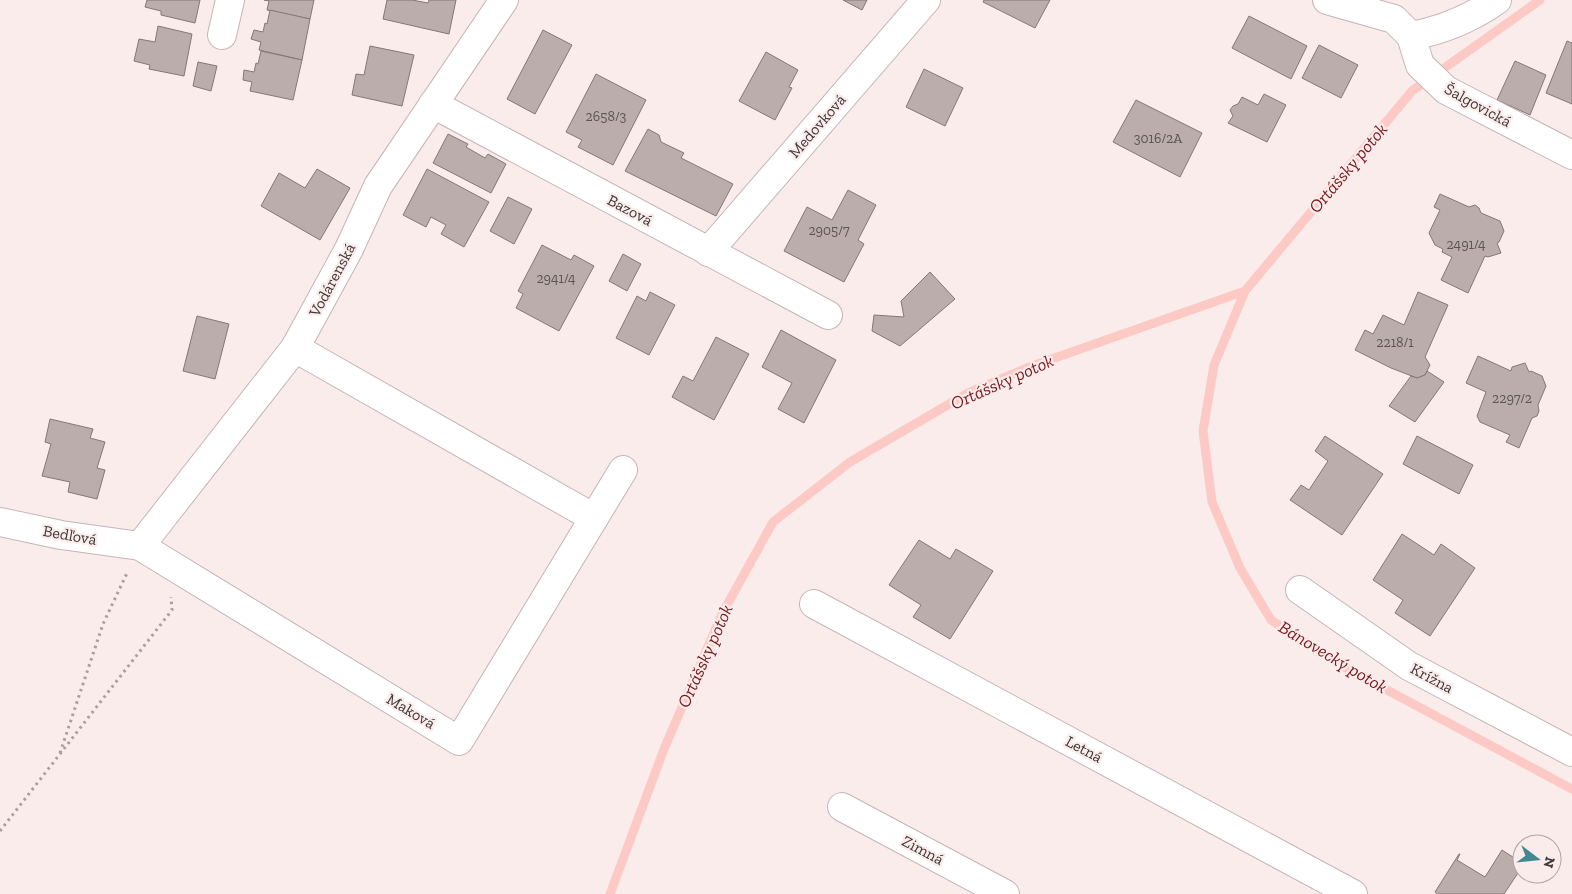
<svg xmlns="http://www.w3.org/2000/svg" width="1572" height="894" font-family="'Zilla Slab',serif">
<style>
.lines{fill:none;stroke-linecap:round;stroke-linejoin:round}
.stream{stroke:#fdc9c5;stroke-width:9}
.building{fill:#bbadac;stroke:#847776}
.minor-casing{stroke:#c4b6b5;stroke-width:30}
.path{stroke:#a99f9e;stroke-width:3;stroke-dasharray:2.5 4;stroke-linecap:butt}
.minor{stroke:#fff;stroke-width:28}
.labels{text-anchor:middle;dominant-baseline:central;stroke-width:4.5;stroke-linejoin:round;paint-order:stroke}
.number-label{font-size:14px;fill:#5c5554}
.street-label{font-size:16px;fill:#3d3837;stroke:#faeceb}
.water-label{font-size:18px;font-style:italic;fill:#78191e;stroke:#faeceb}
</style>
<rect width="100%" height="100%" fill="#faeceb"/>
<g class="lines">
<g class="stream">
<path d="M1245,291L1214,365L1203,431L1212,502L1240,568L1271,620L1346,668L1572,789"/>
<path d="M610,894L664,749L722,614L773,522L850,462L968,393L1032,366L1245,291L1412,91L1540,0"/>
</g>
</g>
<g class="building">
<path d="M147,0H200L195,23L161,15V11L145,7Z"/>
<path d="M264,0H314L310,19L267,10L269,1Z"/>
<path d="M387,0H412L428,3L429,0H456L449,34L383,19Z"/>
<path d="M843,0H867L862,10Z"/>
<path d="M984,0H1050L1035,28L983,2Z"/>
<path d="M270,10L310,19L302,60L259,50L261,42L251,39L254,30L263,32L265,23L267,24Z"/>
<path d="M1249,16L1307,46L1291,79L1232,48Z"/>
<path d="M158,26L192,34L184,76L149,69L150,65L134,61L139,39L155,42Z"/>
<path d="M543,30L572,45L535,114L507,99Z"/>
<path d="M1567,41L1572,43V104L1546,93Z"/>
<path d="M1319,45L1358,65L1341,98L1302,78Z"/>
<path d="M370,46L414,55L402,106L352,95L356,74L364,75Z"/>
<path d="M261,51L302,60L293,100L250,91L252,82L243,80L244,70L254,72L256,63L258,64Z"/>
<path d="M766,52L798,70L789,87L792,88L775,120L739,101Z"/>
<path d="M1515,61L1546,75L1530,115L1497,100Z"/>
<path d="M198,62L217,66L211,91L193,86Z"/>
<path d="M924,69L963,88L945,126L906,107Z"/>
<path d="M596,74L646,100L613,165L578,147L582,140L566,132Z"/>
<path d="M1264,94L1286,105L1267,142L1228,123L1233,116L1230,110L1233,106L1238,104L1242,97L1258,105Z"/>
<path d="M1136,100L1202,133L1180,177L1113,142Z"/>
<path d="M648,129L659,135L661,142L684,153L681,158L733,184L716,216L625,171Z"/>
<path d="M448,134L468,144L466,147L485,158L488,154L506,164L491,193L433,163Z"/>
<path d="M317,169L350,188L320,240L261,206L279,173L305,188Z"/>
<path d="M427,169L489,202L464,247L441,234L446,225L431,217L426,227L403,215Z"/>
<path d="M848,190L876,205L858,240L864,244L844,282L784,251L807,207L832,220Z"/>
<path d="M1440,194L1469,207L1475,205L1479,208L1481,213L1500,221L1504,231L1499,242L1497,243L1501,253L1488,257L1485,256L1468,293L1441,280L1452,257L1442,252L1443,249L1435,245L1429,233L1440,210L1434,207Z"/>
<path d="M508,197L532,209L514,244L490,231Z"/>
<path d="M542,245L571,260L574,255L594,266L559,331L516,308L523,294L518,291Z"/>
<path d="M623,254L641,264L627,291L609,281Z"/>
<path d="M930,272L955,299L900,346L872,331L874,315L904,317L901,301Z"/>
<path d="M650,292L675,305L649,355L616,338L637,296L646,301Z"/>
<path d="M1418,292L1448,305L1425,357L1430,365L1425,375L1417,378L1391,368L1355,350L1365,330L1373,334L1383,315L1404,325Z"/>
<path d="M197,316L229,324L215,379L183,371Z"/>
<path d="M781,330L836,360L804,423L778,409L792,383L762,367Z"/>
<path d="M716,337L749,354L714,420L672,397L683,376L693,381Z"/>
<path d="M1478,356L1511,371L1512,367L1525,363L1529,372L1531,371L1542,376L1546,386L1538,405L1539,411L1537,416L1532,418L1519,448L1506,442L1510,435L1480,422L1477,416L1486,392L1466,383Z"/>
<path d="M1427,371L1444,382L1415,422L1389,406L1411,376L1417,378L1425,375Z"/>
<path d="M50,419L93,429L90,438L105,442L97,468L105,470L97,499L68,492L70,482L42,476L51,444L45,442Z"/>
<path d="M1325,436L1383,474L1342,535L1290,500L1301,485L1309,490L1328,461L1315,451Z"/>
<path d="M1417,436L1473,465L1459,494L1403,464Z"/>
<path d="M1402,534L1434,555L1441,544L1475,568L1430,636L1395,613L1403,600L1373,580Z"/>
<path d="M919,540L950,559L956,549L993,571L950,639L913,617L921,605L889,585Z"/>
<path d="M1502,850L1522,863V867L1504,894H1438L1435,892L1459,854H1460L1457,860L1485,877Z"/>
</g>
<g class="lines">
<defs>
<g id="minor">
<path d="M1327,0L1394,19L1411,36L1420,65L1446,90L1572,155"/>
<path d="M222,35L230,0"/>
<path d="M1411,36C1444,30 1470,19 1497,0"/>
<path d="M433,104L828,315"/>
<path d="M708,252L926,0"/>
<path d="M295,348L594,518"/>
<path d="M0,522L61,535L140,546L459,741L623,470"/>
<path d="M140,546L295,348L349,249L378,186L504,0"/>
<path d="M1300,590L1409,666L1572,752"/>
<path d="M814,604L1353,894"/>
<path d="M842,807L1005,894"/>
</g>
</defs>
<use href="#minor" class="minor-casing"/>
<g class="path">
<path d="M60,753L103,624L128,571"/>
<path d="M0,831L172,610L171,597"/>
</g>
<use href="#minor" class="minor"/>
</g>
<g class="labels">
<g class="number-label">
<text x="606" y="116">2658/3</text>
<text x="1158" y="138">3016/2A</text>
<text x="829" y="230">2905/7</text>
<text x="1466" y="244">2491/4</text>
<text x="556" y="278">2941/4</text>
<text x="1395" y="342">2218/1</text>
<text x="1512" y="398">2297/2</text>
</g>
<g class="street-label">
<text transform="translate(1478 105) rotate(29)">Šalgovická</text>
<text transform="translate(817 126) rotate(-49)">Medovková</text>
<text transform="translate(630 210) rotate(28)">Bazová</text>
<text transform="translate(332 280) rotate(-62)">Vodárenská</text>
<text transform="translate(70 535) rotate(10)">Bedľová</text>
<text transform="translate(1432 678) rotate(28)">Krížna</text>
<text transform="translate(411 711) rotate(31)">Maková</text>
<text transform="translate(1084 749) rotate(28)">Letná</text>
<text transform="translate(923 850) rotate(28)">Zimná</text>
</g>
<g class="water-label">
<text transform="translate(1348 168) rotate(-50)">Ortášsky potok</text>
<text transform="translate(1002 382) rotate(-24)">Ortášsky potok</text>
<text transform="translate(705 656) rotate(-66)">Ortášsky potok</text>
<text transform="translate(1333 657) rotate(31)">Bánovecký potok</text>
</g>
</g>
<g transform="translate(1537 859) rotate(106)"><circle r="24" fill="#faeceb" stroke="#aea4a3"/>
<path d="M0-4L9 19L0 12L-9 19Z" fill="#41898f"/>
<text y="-8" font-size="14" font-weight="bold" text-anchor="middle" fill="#3d3837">N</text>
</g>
</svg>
